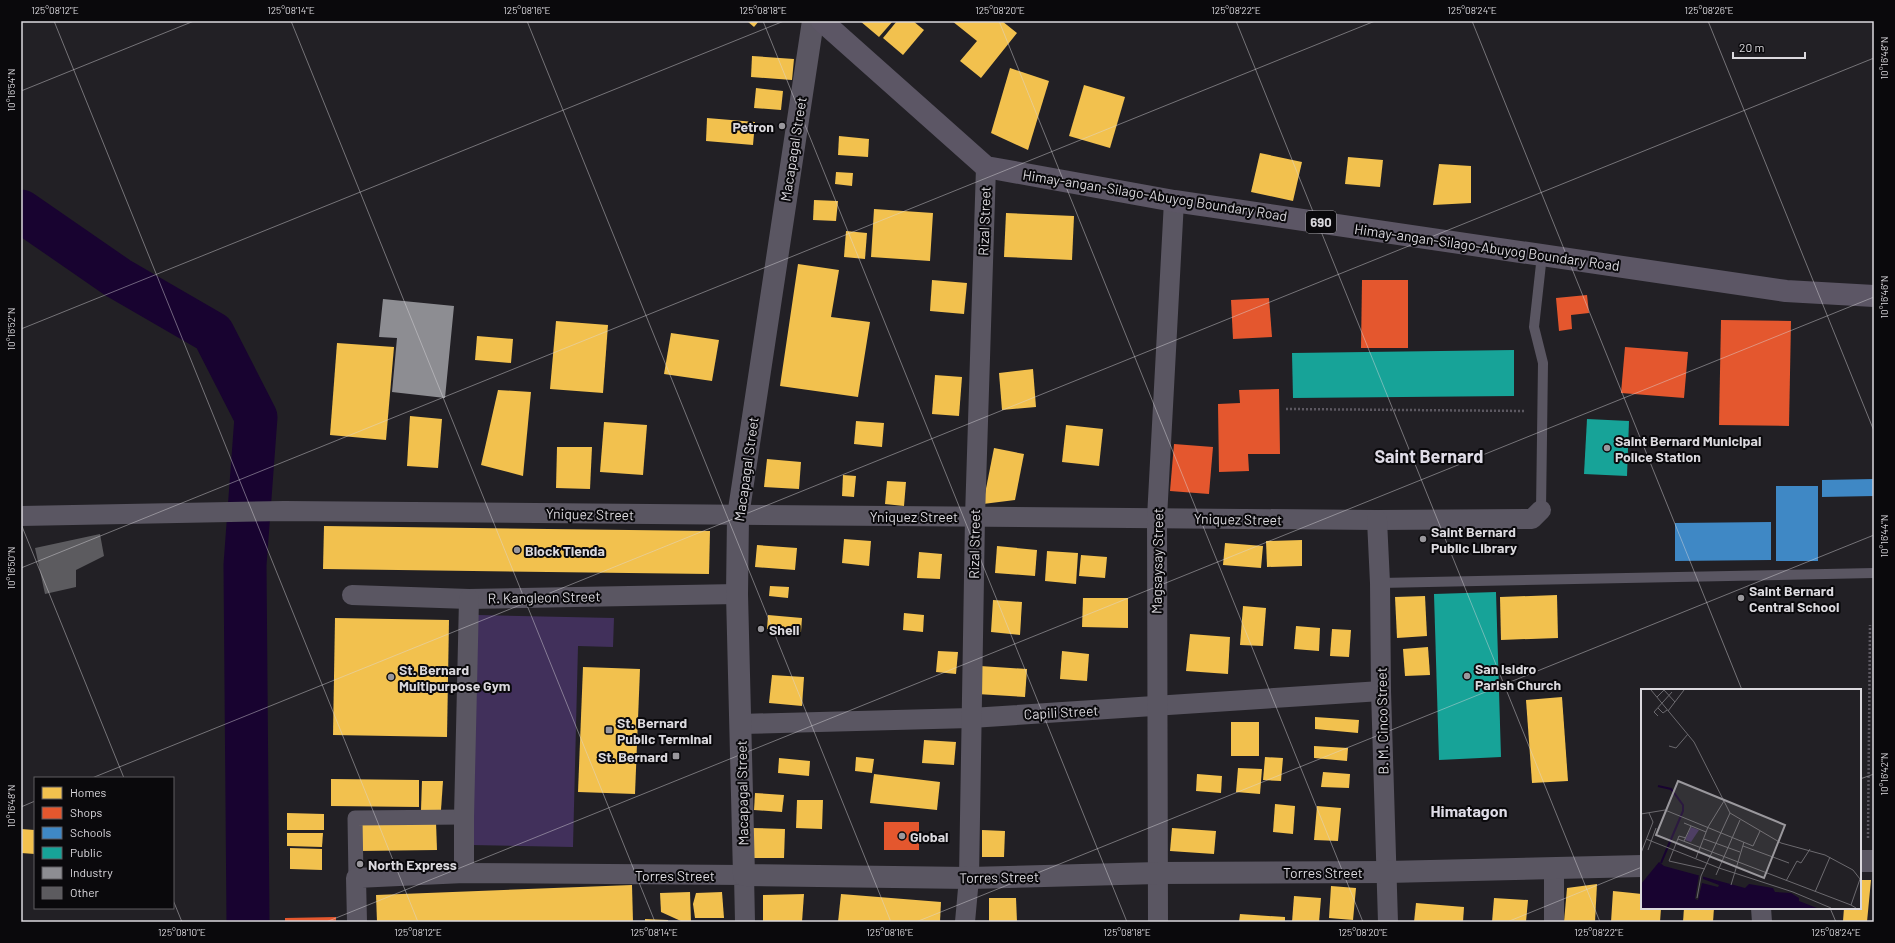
<svg xmlns="http://www.w3.org/2000/svg" width="1895" height="943" font-family="Barlow,sans-serif">
<style>
.green{fill:#41305b}
.homes{fill:#f2c14e}
.shops{fill:#e4572e}
.schools{fill:#3f88c5}
.public{fill:#17a398}
.industry{fill:#8d8d92}
.lines{fill:none;stroke-linecap:round;stroke-linejoin:round}
.river{stroke:#180330;stroke-width:43}
.building{fill:#5c5b5f}
.path{stroke:#5c5861;stroke-width:2.5;stroke-dasharray:2 2;stroke-linecap:butt}
.service{stroke:#5a5662;stroke-width:10}
.pedestrian{stroke:#5a5662;stroke-width:15}
.minor{stroke:#5a5662;stroke-width:20}
.tertiary{stroke:#5a5662;stroke-width:22}
.primary{stroke:#5c5665;stroke-width:22}
.ticks{fill:none;stroke:#dbd9de;stroke-width:1;stroke-opacity:0.45}
.poi-dot{fill:#9a989d;stroke:#0a090c;stroke-width:1.5}
.labels{text-anchor:middle;dominant-baseline:central;stroke-width:4;stroke-linejoin:round;paint-order:stroke}
.shield{fill:#0a090c;stroke:#9c9b9f;stroke-width:1}
.shield-label{font-size:13px;font-weight:bold;fill:#dbd9de}
.poi-label{font-size:14px;font-weight:bold;fill:#dbd9de;stroke:#0a090c;text-anchor:start}
.street-label{font-size:14px;fill:#dbd9de;stroke:#0a090c}
.quarter-label{font-size:16px;font-weight:bold;fill:#dfdce7;stroke:#0a090c}
.district-label{font-size:18px;font-weight:bold;fill:#dfdce7;stroke:#0a090c}
.inset-river{fill:none;stroke:#180330;stroke-width:2}
.inset-road{fill:none;stroke:#6c6a6f;stroke-width:1}
.view{fill:#9a989d;fill-opacity:0.15;stroke:#9a989d;stroke-width:2}
.inset-edge{fill:none;stroke:#dbd9de;stroke-width:2}
.neatline{fill:none;stroke:#dbd9de;stroke-width:1.5}
.ticks-label{font-size:10px;text-anchor:middle;fill:#dbd9de}
</style>
<rect width="100%" height="100%" fill="#222025"/>
<path class="green" d="M477,615L614,618L613,647L578,646L573,847L471,845Z"/>
<g class="homes">
<path d="M747,21H759L754,27Z"/>
<path d="M860,21H893L879,37Z"/>
<path d="M897,21H913L924,30L903,55L883,38Z"/>
<path d="M952,21H1002L1017,33L981,78L960,61L977,41Z"/>
<path d="M752,56L794,59L792,80L751,77Z"/>
<path d="M1010,68L1049,81L1028,150L991,133Z"/>
<path d="M1084,85L1125,97L1110,148L1069,136Z"/>
<path d="M756,88L783,91L781,110L754,108Z"/>
<path d="M707,118L755,122L753,145L706,141Z"/>
<path d="M839,136L869,139L868,157L838,155Z"/>
<path d="M1260,153L1302,162L1293,201L1251,192Z"/>
<path d="M1348,157L1383,160L1380,187L1345,184Z"/>
<path d="M1439,164L1471,166V203L1433,205Z"/>
<path d="M836,172L853,173L852,186L835,184Z"/>
<path d="M814,200L838,201L836,221L813,220Z"/>
<path d="M874,209L933,213L930,261L871,257Z"/>
<path d="M1006,213L1074,216L1072,260L1004,257Z"/>
<path d="M846,231L867,233L865,259L844,257Z"/>
<path d="M798,264L839,270L831,317L870,322L858,397L780,386Z"/>
<path d="M932,280L967,283L964,314L930,311Z"/>
<path d="M556,321L608,325L603,393L550,389Z"/>
<path d="M671,333L719,340L712,381L664,374Z"/>
<path d="M477,336L513,339L511,363L475,360Z"/>
<path d="M337,343L394,347L386,440L330,435Z"/>
<path d="M1033,369L1036,407L1002,410L999,373Z"/>
<path d="M935,375L962,377L959,416L932,414Z"/>
<path d="M498,390L531,392L523,476L481,465Z"/>
<path d="M410,416L442,419L438,468L407,466Z"/>
<path d="M856,421L884,423L882,447L854,444Z"/>
<path d="M604,422L647,425L643,475L600,472Z"/>
<path d="M1066,425L1103,429L1099,466L1062,462Z"/>
<path d="M557,447H592L590,489L556,488Z"/>
<path d="M994,448L1024,454L1015,500L983,504Z"/>
<path d="M767,459L801,462L799,489L764,487Z"/>
<path d="M843,475L856,476L854,497L842,496Z"/>
<path d="M887,481L906,482L904,506L885,504Z"/>
<path d="M324,526L710,531L709,574L323,569Z"/>
<path d="M844,539L871,541L869,566L842,563Z"/>
<path d="M1302,540V566L1267,567L1266,541Z"/>
<path d="M1225,543L1263,546L1261,568L1223,565Z"/>
<path d="M757,545L797,548L795,570L755,567Z"/>
<path d="M997,546L1037,550L1035,576L995,573Z"/>
<path d="M1047,551L1078,553L1076,584L1045,581Z"/>
<path d="M919,552L942,554L940,579L917,578Z"/>
<path d="M1081,555L1107,557L1105,578L1079,576Z"/>
<path d="M770,586L789,587L788,598L769,596Z"/>
<path d="M1557,595L1558,638L1501,640L1500,597Z"/>
<path d="M1425,596L1427,636L1397,638L1395,597Z"/>
<path d="M1083,598H1128V628L1082,627Z"/>
<path d="M993,600L1022,602L1020,635L991,632Z"/>
<path d="M1243,606L1266,608L1263,646L1240,645Z"/>
<path d="M904,613L924,615L923,632L903,630Z"/>
<path d="M768,615L802,618L801,632L767,629Z"/>
<path d="M335,618L449,620L447,737L333,735Z"/>
<path d="M1296,626L1320,628L1319,651L1294,649Z"/>
<path d="M1332,629L1351,630L1349,657L1330,656Z"/>
<path d="M1190,634L1230,637L1228,674L1186,671Z"/>
<path d="M1428,647L1430,675L1405,676L1403,649Z"/>
<path d="M938,651L958,652L956,674L936,672Z"/>
<path d="M1062,651L1089,654L1087,681L1060,679Z"/>
<path d="M980,666L1027,669L1025,697L977,694Z"/>
<path d="M583,667L640,669L635,794L578,792Z"/>
<path d="M772,675L804,677L802,706L769,703Z"/>
<path d="M1562,697L1568,781L1532,783L1526,700Z"/>
<path d="M1315,717L1359,720L1358,733L1315,729Z"/>
<rect x="1231" y="722" width="28" height="34"/>
<path d="M924,740L956,742L954,765L922,763Z"/>
<path d="M1314,746L1348,748L1347,761L1314,758Z"/>
<path d="M856,757L874,759L872,773L855,771Z"/>
<path d="M1265,757L1283,758L1281,781L1263,780Z"/>
<path d="M779,758L810,761L809,776L778,773Z"/>
<path d="M1238,768L1262,769L1260,794L1236,792Z"/>
<path d="M1323,772L1350,774L1349,788L1321,787Z"/>
<path d="M874,774L940,782L937,810L870,803Z"/>
<path d="M1197,774L1222,776L1221,793L1196,791Z"/>
<path d="M331,779L419,780V807L331,806Z"/>
<path d="M422,781H443L441,810H421Z"/>
<path d="M755,793L784,795L782,812L754,810Z"/>
<path d="M797,800H823L822,829L796,828Z"/>
<path d="M1275,804L1295,806L1293,834L1273,832Z"/>
<path d="M1317,806L1341,808L1338,841L1314,840Z"/>
<path d="M287,813L324,814V830H287Z"/>
<path d="M436,822L437,850L359,851V823Z"/>
<path d="M752,828L785,829L784,858H751Z"/>
<path d="M1172,828L1216,831L1214,854L1170,851Z"/>
<path d="M21,829L35,830V854L21,853Z"/>
<path d="M982,830L1005,831L1004,857H982Z"/>
<path d="M287,833H323L322,847L287,846Z"/>
<path d="M290,848L322,849V870L290,869Z"/>
<path d="M1860,880H1871L1867,922L1843,921L1844,908H1860Z"/>
<path d="M1597,884L1595,922H1564L1567,888Z"/>
<path d="M632,885L633,922H377L376,895Z"/>
<path d="M1331,886L1356,888L1353,920L1329,918Z"/>
<path d="M1613,891L1642,894V908H1661L1660,922H1611Z"/>
<path d="M690,892L691,922H683L661,912L660,893Z"/>
<path d="M722,892L724,918H695L693,904L696,893Z"/>
<path d="M804,894L802,922H763V895Z"/>
<path d="M841,894L941,902L940,922H838Z"/>
<path d="M1294,896L1321,898L1319,922H1292Z"/>
<path d="M989,898H1016L1017,922H989Z"/>
<path d="M1494,898L1528,900L1526,922H1492Z"/>
<path d="M1416,903L1464,907L1463,922H1414Z"/>
<path d="M1684,908H1714L1713,922H1683Z"/>
<path d="M1240,914L1285,917V922H1239Z"/>
<path d="M645,919L668,920V922H645Z"/>
</g>
<g class="shops">
<path d="M1362,280H1408V348H1361Z"/>
<path d="M1587,295L1589,313L1571,315L1572,329L1559,331L1556,298Z"/>
<path d="M1269,298L1272,337L1233,339L1231,300Z"/>
<path d="M1721,320L1791,321L1789,426L1719,425Z"/>
<path d="M1625,347L1688,352L1684,398L1621,393Z"/>
<path d="M1279,389L1280,454H1248L1249,471L1219,472L1218,404L1240,403L1239,390Z"/>
<path d="M1174,444L1213,447L1209,494L1170,491Z"/>
<rect x="884" y="822" width="35" height="28"/>
<path d="M336,917V922H285V918Z"/>
</g>
<g class="schools">
<path d="M1874,479V496L1822,497V480Z"/>
<rect x="1776" y="486" width="42" height="75"/>
<path d="M1771,522V560L1675,561V523Z"/>
</g>
<g class="public">
<path d="M1514,350V396L1293,398L1292,353Z"/>
<path d="M1587,419L1629,421L1627,476L1584,474Z"/>
<path d="M1496,592L1501,757L1439,760L1434,594Z"/>
</g>
<path class="industry" d="M383,299L454,306L445,398L392,392L397,338L379,337Z"/>
<g class="lines">
<path class="river" d="M21,211L118,278L213,333L256,417L245,565L248,922"/>
</g>
<path class="building" d="M100,534L104,556L76,570V587L45,594L35,548Z"/>
<g class="lines">
<g class="path">
<path d="M1286,409L1525,411"/>
<path d="M1868,838L1870,625"/>
</g>
<g class="service">
<path d="M1541,510L1543,363L1534,327L1542,255"/>
<path d="M1380,583L1874,573"/>
</g>
<path class="pedestrian" d="M356,878L355,818L464,817"/>
<g class="minor">
<path d="M21,516L284,511L1377,520L1532,519L1541,510"/>
<path d="M1377,520L1380,583L1381,691L1388,922"/>
<path d="M352,595L469,599L737,594"/>
<path d="M740,724L971,718L1381,691"/>
<path d="M464,873V817L469,599"/>
<path d="M1761,908L1762,922"/>
<path d="M357,922L356,878L464,873L744,875L745,922"/>
<path d="M965,922L969,878L975,517L986,167"/>
<path d="M1158,922L1157,518L1174,201"/>
<path d="M1554,922V868"/>
</g>
<g class="tertiary">
<path d="M813,21L738,516L737,594L744,875L969,878L1158,873L1387,872L1642,866"/>
<path d="M1860,861H1874"/>
</g>
<path class="primary" d="M822,21L986,167L1174,201L1786,291L1874,296"/>
</g>
<path class="ticks" d="M54,21L418,922M291,21L655,922M527,21L891,922M763,21L1127,922M999,21L1363,922M1236,21L1600,922M1472,21L1742,690M1708,21L1874,431M21,91L194,21M21,329L784,21M21,524L124,778M21,568L1375,21M92,778L1874,58M1860,779L1874,774M21,807L35,801M173,900L182,922M1830,908L1836,922M326,922L1874,297M916,922L1874,535M1507,922L1642,867"/>
<g class="poi-dot">
<circle cx="782" cy="126" r="4"/>
<circle cx="1607" cy="448" r="4"/>
<circle cx="1423" cy="539" r="4"/>
<circle cx="517" cy="550" r="4"/>
<circle cx="1741" cy="598" r="4"/>
<circle cx="761" cy="629" r="4"/>
<circle cx="1467" cy="676" r="4"/>
<circle cx="391" cy="677" r="4"/>
<rect x="605" y="726" width="8" height="8" rx="2"/>
<rect x="672" y="752" width="8" height="8" rx="2"/>
<circle cx="902" cy="836" r="4"/>
<circle cx="360" cy="864" r="4"/>
</g>
<g class="labels">
<rect class="shield" x="1306" y="211" width="30" height="22" rx="3"/>
<g class="shield-label">
<text x="1321" y="222">690</text>
</g>
<g class="poi-label">
<text x="774" y="126" text-anchor="end">Petron</text>
<text x="1615" y="440">Saint Bernard Municipal<tspan x="1615" dy="16">Police Station</tspan></text>
<text x="1431" y="531">Saint Bernard<tspan x="1431" dy="16">Public Library</tspan></text>
<text x="525" y="550">Block Tienda</text>
<text x="1749" y="590">Saint Bernard<tspan x="1749" dy="16">Central School</tspan></text>
<text x="769" y="629">Shell</text>
<text x="1475" y="668">San Isidro<tspan x="1475" dy="16">Parish Church</tspan></text>
<text x="399" y="669">St. Bernard<tspan x="399" dy="16">Multipurpose Gym</tspan></text>
<text x="617" y="722">St. Bernard<tspan x="617" dy="16">Public Terminal</tspan></text>
<text x="668" y="756" text-anchor="end">St. Bernard</text>
<text x="910" y="836">Global</text>
<text x="368" y="864">North Express</text>
</g>
<g class="street-label">
<text transform="translate(793 149) rotate(-81)">Macapagal Street</text>
<text transform="translate(1155 195) rotate(9)">Himay-angan-Silago-Abuyog Boundary Road</text>
<text transform="translate(984 221) rotate(-88)">Rizal Street</text>
<text transform="translate(1487 247) rotate(8)">Himay-angan-Silago-Abuyog Boundary Road</text>
<text transform="translate(746 469) rotate(-82)">Macapagal Street</text>
<text transform="translate(590 514) rotate(1)">Yniquez Street</text>
<text x="914" y="516">Yniquez Street</text>
<text transform="translate(1238 519) rotate(1)">Yniquez Street</text>
<text transform="translate(974 544) rotate(-89)">Rizal Street</text>
<text transform="translate(1157 561) rotate(-89)">Magsaysay Street</text>
<text transform="translate(544 597) rotate(-1)">R. Kangleon Street</text>
<text transform="translate(1061 712) rotate(-3)">Capili Street</text>
<text transform="translate(1382 721) rotate(-91)">B. M. Cinco Street</text>
<text transform="translate(742 793) rotate(-91)">Macapagal Street</text>
<text x="1323" y="872">Torres Street</text>
<text x="675" y="875">Torres Street</text>
<text transform="translate(999 877) rotate(-1)">Torres Street</text>
</g>
<g class="quarter-label">
<text x="1469" y="810">Himatagon</text>
</g>
<g class="district-label">
<text x="1429" y="456">Saint Bernard</text>
</g>
</g>
<g transform="translate(1641 689)">
<rect width="220" height="220" fill="#222025"/>
<path d="M50,138L58,141L50,153L44,151Z" fill="#41305b"/>
<path d="M18,173L23,177L104,199L108,195L132,199L134,203L150,204L158,209V212L176,219H0V195Z" fill="#180330"/>
<path d="M58,186L62,187V190L78,196L77,198L61,194L57,211L54,210Z" fill="#222025"/>
<path class="inset-river" d="M17,97L30,100L42,116V122L20,174"/>
<path class="inset-road" d="M10,1L53,53L89,124L140,154L184,166L212,181L219,190L210,216L215,219M16,8L23,1L34,13M17,19L22,24L26,21M27,22L43,1M17,27L13,23L31,3M28,57L35,59L47,45M0,125L24,121L112,157L119,142M43,134L65,143M45,149L38,147L28,172L64,180M5,150L78,179L152,203L190,219M37,150L210,216M63,150L99,163M43,152L50,137M102,157L148,174M7,161L15,139M0,164L12,133L8,124M55,169L67,138L83,112M75,186L99,131M145,192L156,172L160,174L169,160M90,196L103,153M174,203L189,168M56,209L60,187L89,124"/>
<path class="view" d="M37,92L144,136L123,189L15,146Z"/>
<rect width="220" height="220" class="inset-edge"/>
</g>
<rect width="1895" height="943" fill="none" stroke="#0a090c" stroke-width="44"/>
<rect x="34" y="777" width="140" height="132" fill="#0a090c" stroke="#5e5c60"/>
<rect x="42" y="787" width="20" height="12" fill="#f2c14e" stroke="#5e5c60"/>
<text x="70" y="797" font-size="12" fill="#dbd9de">Homes</text>
<rect x="42" y="807" width="20" height="12" fill="#e4572e" stroke="#5e5c60"/>
<text x="70" y="817" font-size="12" fill="#dbd9de">Shops</text>
<rect x="42" y="827" width="20" height="12" fill="#3f88c5" stroke="#5e5c60"/>
<text x="70" y="837" font-size="12" fill="#dbd9de">Schools</text>
<rect x="42" y="847" width="20" height="12" fill="#17a398" stroke="#5e5c60"/>
<text x="70" y="857" font-size="12" fill="#dbd9de">Public</text>
<rect x="42" y="867" width="20" height="12" fill="#8d8d92" stroke="#5e5c60"/>
<text x="70" y="877" font-size="12" fill="#dbd9de">Industry</text>
<rect x="42" y="887" width="20" height="12" fill="#5c5b5f" stroke="#5e5c60"/>
<text x="70" y="897" font-size="12" fill="#dbd9de">Other</text>
<path d="M1733 52v6h72v-6" fill="none" stroke="#dbd9de" stroke-width="2"/>
<text x="1739" y="52" font-size="12" fill="#dbd9de" stroke="#0a090c" stroke-width="3" paint-order="stroke">20 m</text>
<rect x="22" y="22" width="1851" height="899" class="neatline"/>
<g class="ticks-label">
<text x="55" y="14">125°08'12"E</text>
<text x="291" y="14">125°08'14"E</text>
<text x="527" y="14">125°08'16"E</text>
<text x="763" y="14">125°08'18"E</text>
<text x="1000" y="14">125°08'20"E</text>
<text x="1236" y="14">125°08'22"E</text>
<text x="1472" y="14">125°08'24"E</text>
<text x="1709" y="14">125°08'26"E</text>
<text transform="translate(1884 58) rotate(-90)" y="4">10°16'48"N</text>
<text transform="translate(11 90) rotate(-90)" y="4">10°16'54"N</text>
<text transform="translate(1884 297) rotate(-90)" y="4">10°16'46"N</text>
<text transform="translate(11 329) rotate(-90)" y="4">10°16'52"N</text>
<text transform="translate(1884 536) rotate(-90)" y="4">10°16'44"N</text>
<text transform="translate(11 568) rotate(-90)" y="4">10°16'50"N</text>
<text transform="translate(1884 774) rotate(-90)" y="4">10°16'42"N</text>
<text transform="translate(11 806) rotate(-90)" y="4">10°16'48"N</text>
<text x="182" y="936">125°08'10"E</text>
<text x="418" y="936">125°08'12"E</text>
<text x="654" y="936">125°08'14"E</text>
<text x="890" y="936">125°08'16"E</text>
<text x="1127" y="936">125°08'18"E</text>
<text x="1363" y="936">125°08'20"E</text>
<text x="1599" y="936">125°08'22"E</text>
<text x="1836" y="936">125°08'24"E</text>
</g>
</svg>
